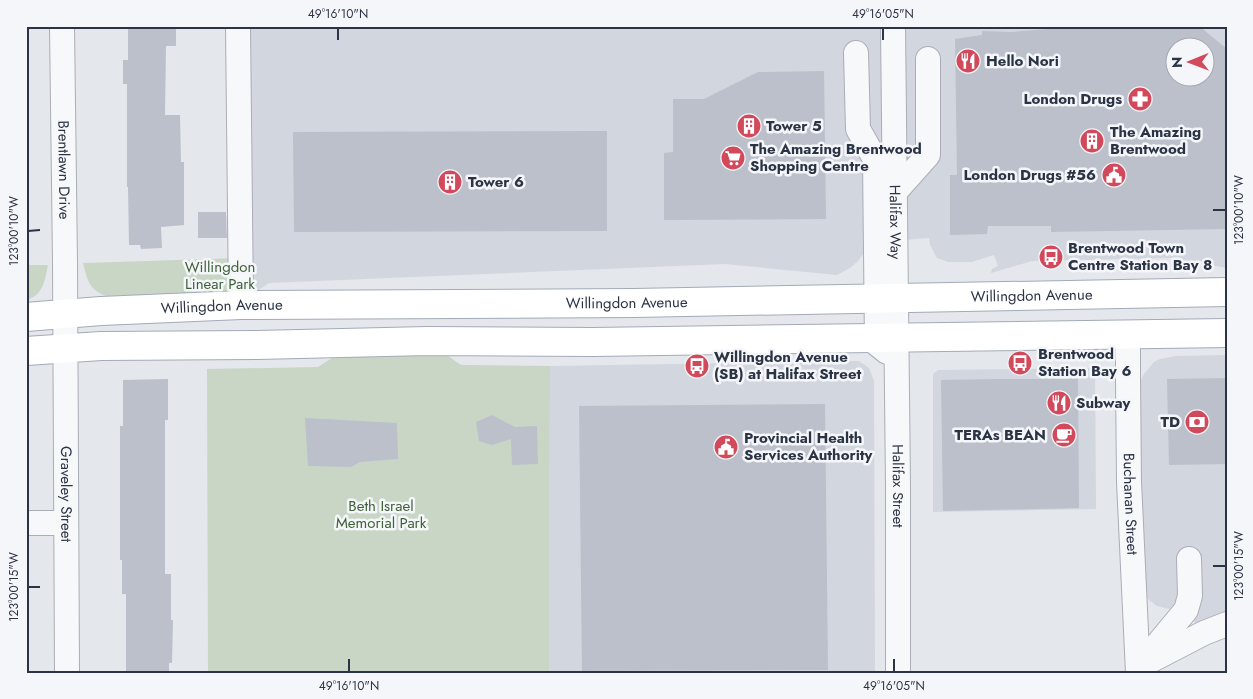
<svg xmlns="http://www.w3.org/2000/svg" width="1253" height="699" font-family="Jost,sans-serif">
<style>
.built{fill:#d2d6de;fill-rule:evenodd}
.green{fill:#c9d6c5}
.building{fill:#bbc0ca;fill-rule:evenodd}
.lines{fill:none;stroke-linecap:round;stroke-linejoin:round}
.minor-casing{stroke:#a9aeb7;stroke-width:26}
.major-casing{stroke:#a3abb8;stroke-width:30}
.minor{stroke:#f7f8fa;stroke-width:24}
.major{stroke:#fff;stroke-width:28}
.ticks{fill:none;stroke:#2b3445;stroke-width:2}
.labels{text-anchor:middle;dominant-baseline:central;stroke-width:5;stroke-linejoin:round;paint-order:stroke}
.poi-label{font-size:15px;font-weight:bold;fill:#2b3445;stroke:#f4f6f9;text-anchor:start}
.street-label{font-size:15px;fill:#2b3445;stroke:#f4f6f9}
.park-label{font-size:15px;fill:#3f6138;stroke:#f4f6f9}
.neatline{fill:none;stroke:#2b3445;stroke-width:2}
.ticks-label{font-size:12px;text-anchor:middle;fill:#2b3445}
</style>
<rect width="100%" height="100%" fill="#e4e7ec"/>
<g class="built">
<path d="M238,26H1227V268L1172,258L1032,261L991,273L992,269L998,266L994,255L972,262H948L937,258L930,245L929,238L867,243L863,254L858,261L850,268L837,275L725,264L269,283L257,291L241,292ZM1176,48H1206V78H1176Z"/>
<path d="M1227,355V624H1197L1192,619L1178,611L1157,606L1148,599L1146,593L1142,505L1139,393L1140,382L1144,374L1154,362L1160,359L1176,356Z"/>
<path d="M854,361H859L869,368L874,381L875,673H549L550,366Z"/>
<path d="M1095,368L1096,509L933,512V374L938,370Z"/>
</g>
<g class="green">
<path d="M241,258V292L106,296C89,290 87,279 83,263Z"/>
<path d="M26,265H48C45,280 43,296 26,300Z"/>
<path d="M427,355C433,355 443,354 448,356C454,359 457,364 463,365L550,366L549,673H208L207,369L318,367L332,358L336,357Z"/>
</g>
<g class="building">
<path d="M128,26H176V46H166L165,115H180L181,162H184V225L161,227L162,248L141,249L140,245H129L128,187H127V84H123V60H128Z"/>
<path d="M1048,26H1199L1227,49V229L1051,232V226H988L987,234L950,235V175H957L955,39L982,35V31L1011,32L1049,29ZM1176,48H1206V78H1176Z"/>
<path d="M824,71L826,219L664,220V153L673,152V99H704L758,72Z"/>
<path d="M607,131V231L294,232L293,132Z"/>
<path d="M198,212H226L227,238H198Z"/>
<path d="M1227,378V464L1169,465L1167,379Z"/>
<path d="M168,379V420H165V574H171V620H173L172,663H169V673H126V594H122V560H120V426H123V380Z"/>
<path d="M999,379H1078L1079,508L943,511L941,380Z"/>
<path d="M825,404L828,670L582,671L579,406Z"/>
<path d="M492,415L515,427L537,426L538,464L512,465L511,439L492,445L479,441L476,422Z"/>
<path d="M305,418L397,423L398,459L360,462L351,467L308,466Z"/>
</g>
<g class="lines">
<defs>
<g id="minor">
<path id="s1" d="M62,26L65,262L67,673"/>
<path d="M238,26L241,305"/>
<path id="s2" d="M893,26L898,486V673"/>
<path d="M856,53L858,129L875,159L877,344L887,352"/>
<path d="M895,192L928,155V59"/>
<path id="s3" d="M1128,334V378L1129,482L1138,673"/>
<path d="M26,523H66"/>
<path d="M1148,662L1204,633L1227,624"/>
<path d="M1138,668L1186,610L1190,596L1189,559"/>
</g>
<g id="major">
<path id="s4" d="M26,317L101,311L241,305L634,303L1227,292"/>
<path d="M26,351L101,346L257,345L428,341L593,342L1227,333"/>
</g>
</defs>
<use href="#minor" class="minor-casing"/>
<use href="#major" class="major-casing"/>
<use href="#minor" class="minor"/>
<use href="#major" class="major"/>
</g>
<path class="ticks" d="M338,28V40M883,28V40M1213,210H1226M28,231L40,230M1213,566H1226M28,587H40M349,659V672M894,659V672"/>
<defs>
<symbol id="restaurant-disc" viewBox="-11 -11 22 22"><circle r="9.5" fill="#d1495b" stroke="#f4f6f9"/><path d="M-5-6h1v4h1v-4h1v4h1v-4h1v5L-1.5 .5V6h-2V.5L-5-1ZM5-6V6H3V1.5H1.5Q1.5-4 5-6Z" fill="#fff"/></symbol>
<symbol id="pharmacy-disc" viewBox="-11 -11 22 22"><circle r="9.5" fill="#d1495b" stroke="#f4f6f9"/><path d="M-2-6h4v4h4v4h-4v4h-4v-4h-4v-4h4Z" fill="#fff"/></symbol>
<symbol id="building-disc" viewBox="-11 -11 22 22"><circle r="9.5" fill="#d1495b" stroke="#f4f6f9"/><path d="M-4-6H4V6H1V3H-1V6H-4ZM-2.5-4.3h1.7v1.8h-1.7ZM.8-4.3h1.7v1.8H.8ZM-2.5-1h1.7V.8h-1.7ZM.8-1h1.7V.8H.8Z" fill="#fff"/></symbol>
<symbol id="supermarket-disc" viewBox="-11 -11 22 22"><circle r="9.5" fill="#d1495b" stroke="#f4f6f9"/><path d="M-6-5.5h2.5l.6 2H6L4.5 2H-2.5L-4.4-4H-6ZM-1.5 3.2a1.3 1.3 0 1 0 .1 0ZM3 3.2a1.3 1.3 0 1 0 .1 0Z" fill="#fff"/></symbol>
<symbol id="civic-disc" viewBox="-11 -11 22 22"><circle r="9.5" fill="#d1495b" stroke="#f4f6f9"/><path d="M-.6-6.5H3V-4.5H.6V-3L4-1V1h2V6H-6V1h2V-1L-.6-3ZM-1.2 2.5V6h2.4V2.5Z" fill="#fff"/></symbol>
<symbol id="bus-disc" viewBox="-11 -11 22 22"><circle r="9.5" fill="#d1495b" stroke="#f4f6f9"/><path d="M-5-6H5V4H4V6H2V4H-2V6H-4V4H-5ZM-3.5-4V0h7V-4ZM-3.5 1.2v1.5H-2V1.2ZM2 1.2v1.5H3.5V1.2Z" fill="#fff"/></symbol>
<symbol id="bank-disc" viewBox="-11 -11 22 22"><circle r="9.5" fill="#d1495b" stroke="#f4f6f9"/><path d="M-6-4H6V4H-6ZM0-2.3a2.3 2.3 0 1 0 0 4.6a2.3 2.3 0 1 0 0-4.6Z" fill="#fff"/></symbol>
<symbol id="cafe-disc" viewBox="-11 -11 22 22"><circle r="9.5" fill="#d1495b" stroke="#f4f6f9"/><path d="M-5.5-4.5H6V0H3Q3 3.5 0 3.5H-2.5Q-5.5 3.5-5.5 0ZM3-3.2v2h1.7v-2ZM-6 4.5H4V6H-6Z" fill="#fff"/></symbol>
</defs>
<g fill-rule="evenodd">
<use href="#restaurant-disc" x="954" y="47" width="28" height="28"/>
<use href="#pharmacy-disc" x="1126" y="85" width="28" height="28"/>
<use href="#building-disc" x="735" y="112" width="28" height="28"/>
<use href="#building-disc" x="1078" y="127" width="28" height="28"/>
<use href="#supermarket-disc" x="719" y="144" width="28" height="28"/>
<use href="#civic-disc" x="1100" y="161" width="28" height="28"/>
<use href="#building-disc" x="436" y="168" width="28" height="28"/>
<use href="#bus-disc" x="1037" y="243" width="28" height="28"/>
<use href="#bus-disc" x="1006" y="349" width="28" height="28"/>
<use href="#bus-disc" x="683" y="352" width="28" height="28"/>
<use href="#restaurant-disc" x="1045" y="389" width="28" height="28"/>
<use href="#bank-disc" x="1183" y="408" width="28" height="28"/>
<use href="#cafe-disc" x="1050" y="421" width="28" height="28"/>
<use href="#civic-disc" x="712" y="433" width="28" height="28"/>
</g>
<g class="labels">
<g class="poi-label">
<text x="986" y="61">Hello Nori</text>
<text x="1122" y="99" text-anchor="end">London Drugs</text>
<text x="766" y="126">Tower 5</text>
<text x="1110" y="132">The Amazing<tspan x="1110" dy="17">Brentwood</tspan></text>
<text x="750" y="149">The Amazing Brentwood<tspan x="750" dy="17">Shopping Centre</tspan></text>
<text x="1096" y="175" text-anchor="end">London Drugs #56</text>
<text x="468" y="182">Tower 6</text>
<text x="1068" y="248">Brentwood Town<tspan x="1068" dy="17">Centre Station Bay 8</tspan></text>
<text x="1038" y="354">Brentwood<tspan x="1038" dy="17">Station Bay 6</tspan></text>
<text x="714" y="357">Willingdon Avenue<tspan x="714" dy="17">(SB) at Halifax Street</tspan></text>
<text x="1076" y="403">Subway</text>
<text x="1180" y="422" text-anchor="end">TD</text>
<text x="1046" y="435" text-anchor="end">TERAs BEAN</text>
<text x="744" y="438">Provincial Health<tspan x="744" dy="17">Services Authority</tspan></text>
</g>
<g class="street-label">
<text stroke="none"><textPath href="#s1" startOffset="144">Brentlawn Drive</textPath></text>
<text stroke="none"><textPath href="#s2" startOffset="196">Halifax Way</textPath></text>
<text stroke="none"><textPath href="#s4" startOffset="1006">Willingdon Avenue</textPath></text>
<text stroke="none"><textPath href="#s4" startOffset="601">Willingdon Avenue</textPath></text>
<text stroke="none"><textPath href="#s4" startOffset="196">Willingdon Avenue</textPath></text>
<text stroke="none"><textPath href="#s2" startOffset="460">Halifax Street</textPath></text>
<text stroke="none"><textPath href="#s1" startOffset="468">Graveley Street</textPath></text>
<text stroke="none"><textPath href="#s3" startOffset="170">Buchanan Street</textPath></text>
</g>
<g class="park-label">
<text x="220" y="267">Willingdon<tspan x="220" dy="17">Linear Park</tspan></text>
<text x="381" y="506">Beth Israel<tspan x="381" dy="17">Memorial Park</tspan></text>
</g>
</g>
<rect width="1253" height="699" fill="none" stroke="#f4f6f9" stroke-width="55"/>
<g transform="translate(1190 62) rotate(269)"><circle r="24" fill="#f4f6f9" stroke="#a4a8b1"/>
<path d="M0-4L9 19L0 12L-9 19Z" fill="#d1495b"/>
<text y="-8" font-size="14" font-weight="bold" text-anchor="middle" fill="#2b3445">N</text>
</g>
<rect x="28" y="28" width="1198" height="644" class="neatline"/>
<g class="ticks-label">
<text x="338" y="18">49°16'10"N</text>
<text x="883" y="18">49°16'05"N</text>
<text transform="translate(1239 210) rotate(-90)" y="4">123°00'10"W</text>
<text transform="translate(14 231) rotate(-90)" y="4">123°00'10"W</text>
<text transform="translate(1239 566) rotate(-90)" y="4">123°00'15"W</text>
<text transform="translate(14 587) rotate(-90)" y="4">123°00'15"W</text>
<text x="349" y="690">49°16'10"N</text>
<text x="894" y="690">49°16'05"N</text>
</g>
</svg>
